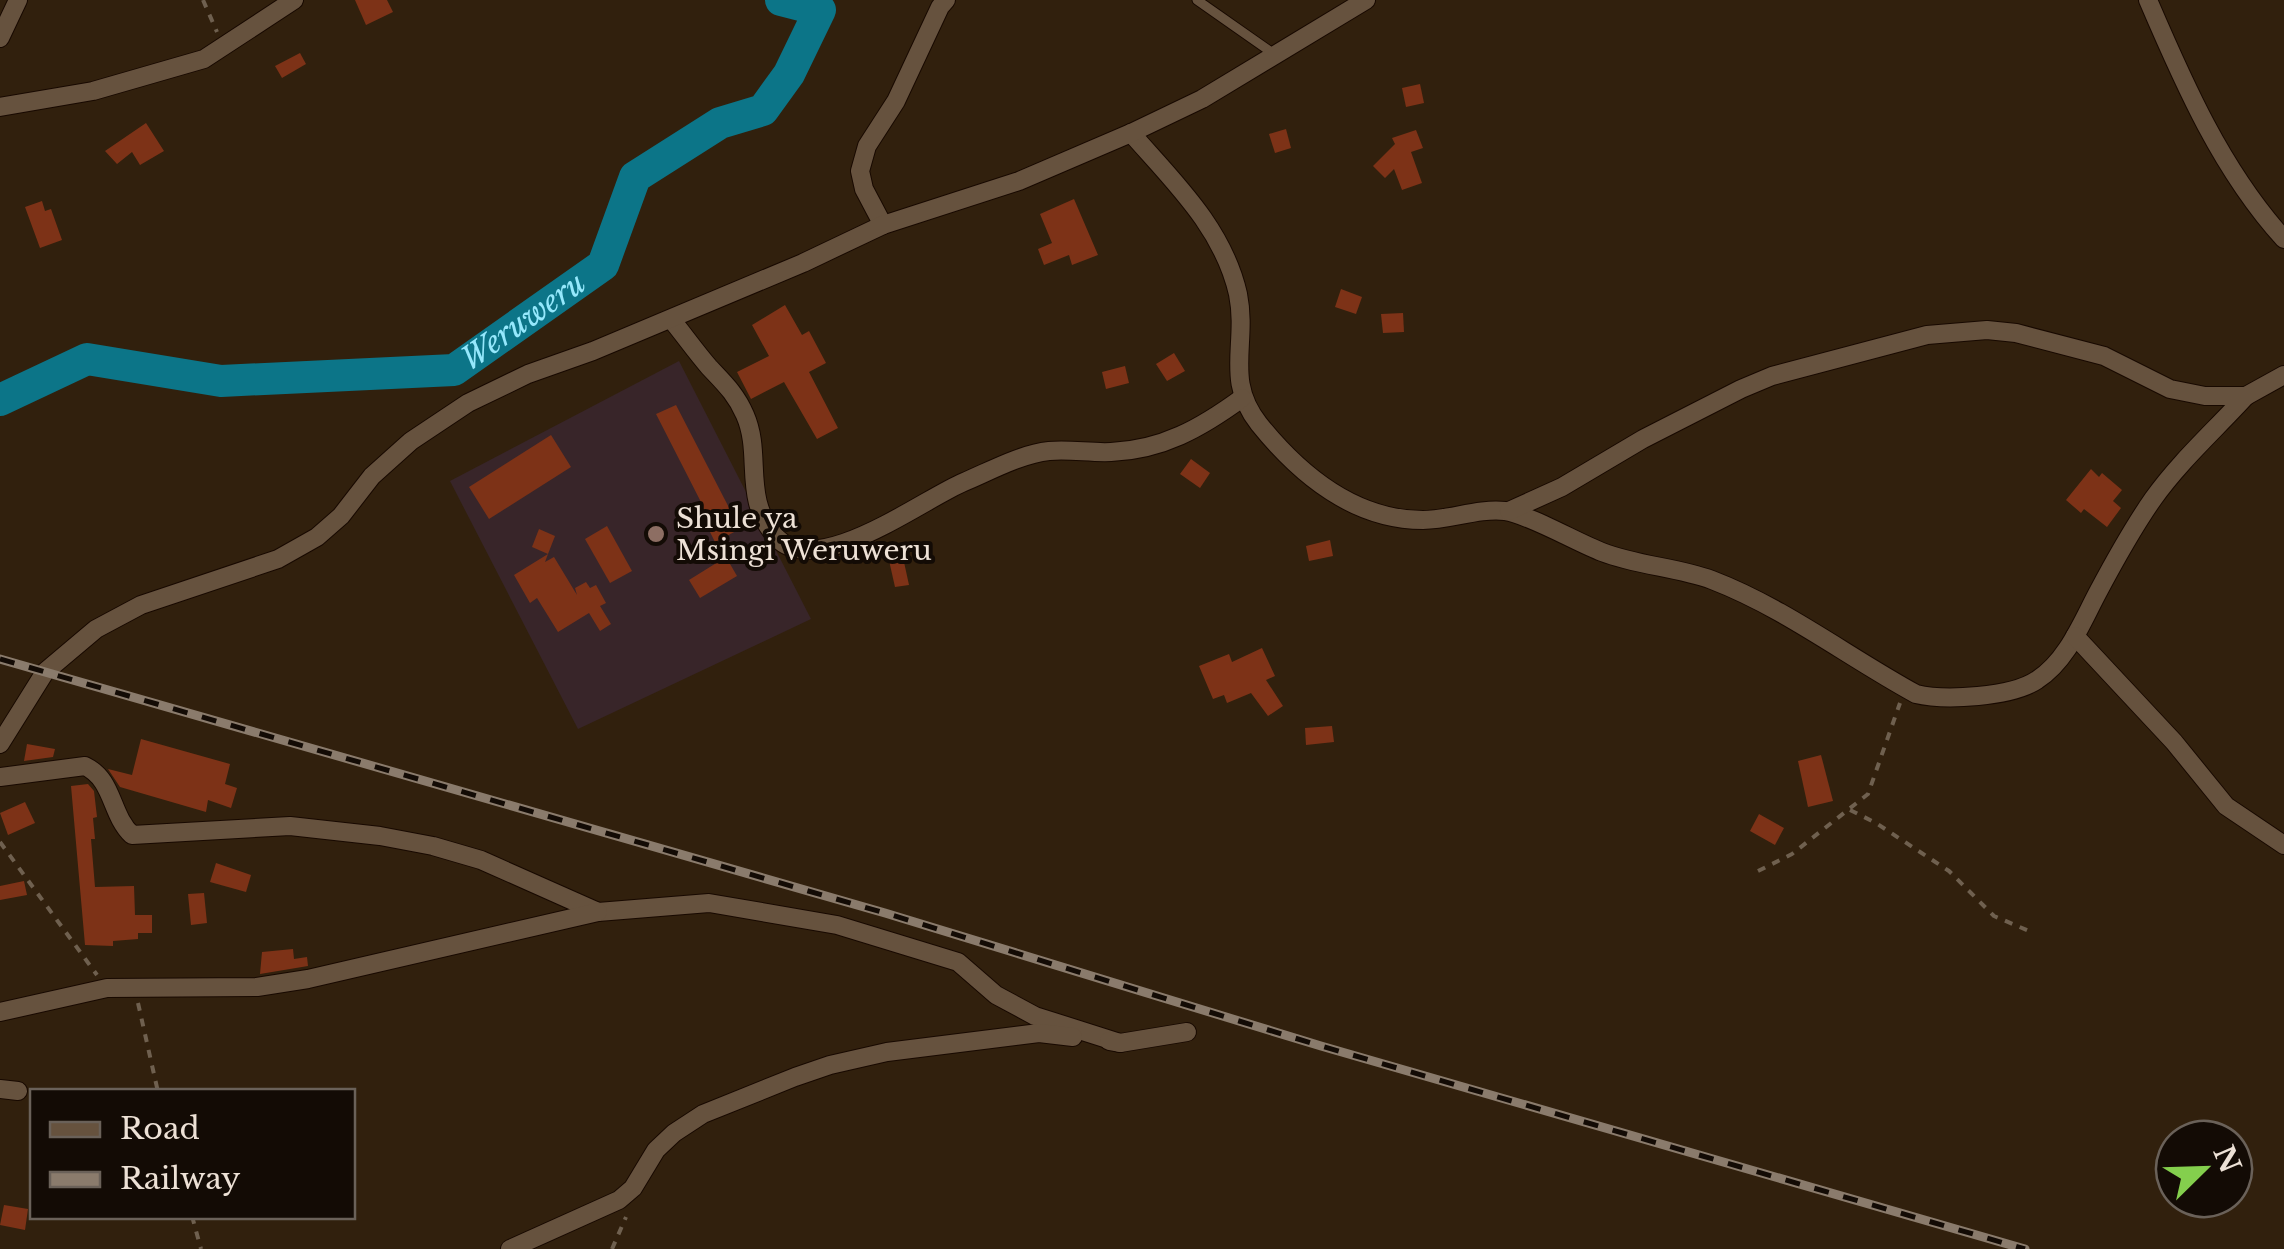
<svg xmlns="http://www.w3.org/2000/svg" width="2284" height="1249" font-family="'Libre Baskerville',serif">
	<rect width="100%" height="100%" fill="#31200d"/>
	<path fill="#382529" d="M679,361L811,619L578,729L450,481Z"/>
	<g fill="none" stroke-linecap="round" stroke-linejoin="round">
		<path stroke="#0c7588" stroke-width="32" id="s1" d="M0,400L87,359L221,381L454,370L603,265L635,177L720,123L763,110L789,74L820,10L781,0"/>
	</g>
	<g fill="#7d3217">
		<path d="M355,0H387L393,12L366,25Z"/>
		<path d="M300,53L306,64L282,78L275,66Z"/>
		<path d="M1420,84L1424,103L1406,107L1402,88Z"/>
		<path d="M146,123L164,151L140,165L132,152L117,164L105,151Z"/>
		<path d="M1286,129L1291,148L1275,153L1269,134Z"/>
		<path d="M1416,130L1423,148L1411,152L1422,183L1402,190L1394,169L1385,178L1373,166L1395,144L1392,138Z"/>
		<path d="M1074,199L1098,255L1072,265L1069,255L1044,265L1038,249L1052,243L1040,214Z"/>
		<path d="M42,201L45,211L51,209L62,240L40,248L25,207Z"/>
		<path d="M1341,289L1362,297L1356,314L1335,307Z"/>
		<path d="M785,305L802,335L809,331L826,363L809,372L838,428L817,439L784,382L751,399L737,372L769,356L752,325Z"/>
		<path d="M1403,313L1404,332L1383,333L1381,314Z"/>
		<path d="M1174,353L1185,371L1167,381L1156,364Z"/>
		<path d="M1125,366L1129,383L1106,389L1102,372Z"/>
		<path d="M676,405L740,529L715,542L698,508L703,506L656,414Z"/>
		<path d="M551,435L571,467L489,519L469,487Z"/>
		<path d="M1191,459L1210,473L1200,488L1180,474Z"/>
		<path d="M2091,469L2099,477L2102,473L2122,490L2113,501L2121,508L2107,527L2084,509L2081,513L2066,500Z"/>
		<path d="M607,526L632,571L610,583L585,539Z"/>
		<path d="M539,529L555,536L548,554L532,547Z"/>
		<path d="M1330,540L1333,556L1309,561L1306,546Z"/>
		<path d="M902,553L909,585L895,587L888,556Z"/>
		<path d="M548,554L545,562L554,557L577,595L575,588L586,582L590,588L596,585L606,603L600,606L611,624L600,631L589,613L558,632L537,598L530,603L514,575Z"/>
		<path d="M726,557L737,576L700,598L689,580Z"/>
		<path d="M1262,648L1275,676L1266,680L1283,706L1268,716L1251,693L1227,703L1224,695L1213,699L1199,666L1229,654L1232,662Z"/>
		<path d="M1332,726L1334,742L1306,745L1305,728Z"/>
		<path d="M141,739L230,764L225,784L237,788L231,808L208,800L206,812L120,787L108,769L132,775Z"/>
		<path d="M27,744L55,749L53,757L24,761Z"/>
		<path d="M1821,755L1833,801L1808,807L1798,761Z"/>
		<path d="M88,784L94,791L97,817L93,818L95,839H91L95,887L134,886L135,915H152V933H138V939L113,941V946L85,945L71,786Z"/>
		<path d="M25,802L35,823L8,835L0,813Z"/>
		<path d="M1759,814L1784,828L1775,845L1750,831Z"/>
		<path d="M216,863L251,875L246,892L210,882Z"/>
		<path d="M24,881L27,895L0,900V886Z"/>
		<path d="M204,893L207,923L191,925L188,894Z"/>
		<path d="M293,949L294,959L307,957L308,966L260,974L262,952Z"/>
		<path d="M4,1205L28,1209L25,1230L0,1225Z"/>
	</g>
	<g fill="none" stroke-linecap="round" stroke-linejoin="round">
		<defs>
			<path id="service" d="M1197,0L1274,54"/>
			<g id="minor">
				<path d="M2148,0C2184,84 2222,171 2284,239"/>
				<path d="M0,38L18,0"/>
				<path d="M0,107L93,91L204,59L294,0"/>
				<path d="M1131,133C1174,182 1223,228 1238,294C1248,344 1224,380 1259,424C1300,475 1354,520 1423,520C1450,520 1478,508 1505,511C1528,514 1578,543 1602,552C1638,566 1677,567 1712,580C1785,608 1848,657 1916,694C1945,701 2012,697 2037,680C2067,661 2082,622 2098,592C2115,560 2132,529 2153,499C2180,461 2215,430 2246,396"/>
				<path d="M883,225L864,189L860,171L867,146L896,101L940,7L946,0"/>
				<path d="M671,319C684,335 696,352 709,367C724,383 736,394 745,415C763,456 741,498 777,538C817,580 923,499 964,482C990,471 1021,454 1049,451C1070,449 1090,453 1111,452C1162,450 1201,428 1242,398"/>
				<path d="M1509,511L1562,487L1643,439L1741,389L1772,376L1927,335L1987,330L2016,333L2104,356L2170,389L2205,396H2246L2284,375"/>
				<path d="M2075,636L2174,742L2226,806L2284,845"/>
				<path d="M0,744L45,672L96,629L141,605L278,559L317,537L341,516L372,476L411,441L468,403L528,374L593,351L803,263L883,225L1019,181L1131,133L1202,99L1366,0"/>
				<path d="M0,777L85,766C114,780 110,814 132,835L290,826L380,836L433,846L481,860L598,912L709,903L837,925L958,962L996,995L1035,1016L1120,1043"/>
				<path d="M0,1012L107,988L257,987L308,979L598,912"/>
				<path d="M1109,1041L1120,1043L1187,1032"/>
				<path d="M0,1089L18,1091"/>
				<path d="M510,1249L619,1200L633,1188L656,1150L674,1133L703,1114L795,1077L830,1065L887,1052L1039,1033L1073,1037"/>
			</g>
		</defs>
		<use href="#service" stroke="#180900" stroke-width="11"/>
		<use href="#minor" stroke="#180900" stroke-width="20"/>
		<g stroke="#6f604f" stroke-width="4" stroke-dasharray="8 8" stroke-linecap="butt">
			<path d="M203,0L217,32"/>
			<path d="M1850,810L1876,823L1949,871L1994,916L2029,931"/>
			<path d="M0,842L97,975"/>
			<path d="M1758,871L1792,854L1868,794L1900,703"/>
			<path d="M138,1003L158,1092"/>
			<path d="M192,1216L201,1249"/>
			<path d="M612,1249L626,1217"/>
		</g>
		<use href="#service" stroke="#66523e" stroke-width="9"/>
		<use href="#minor" stroke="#66523e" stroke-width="18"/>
		<defs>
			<path id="rail" d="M0,659L885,913L1321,1046L2025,1249"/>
		</defs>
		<use href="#rail" stroke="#8a7b6c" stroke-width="9"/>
		<use href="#rail" stroke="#130b05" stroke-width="5" stroke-dasharray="15" stroke-linecap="butt"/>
	</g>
	<circle fill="#8d6e63" stroke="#130b05" stroke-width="4" cx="656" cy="534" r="10"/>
	<g text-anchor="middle" stroke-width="8" stroke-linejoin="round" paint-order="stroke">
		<g font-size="28" fill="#ede1d6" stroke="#130b05" text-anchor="start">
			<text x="676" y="528">Shule ya<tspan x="676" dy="32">Msingi Weruweru</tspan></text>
		</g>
		<g font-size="30" font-style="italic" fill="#95e8fc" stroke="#130b05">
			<text dy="10" stroke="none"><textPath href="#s1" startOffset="550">Weruweru</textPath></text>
		</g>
	</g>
	<rect x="30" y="1089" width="325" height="130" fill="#130b05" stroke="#6a6159" stroke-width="2.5"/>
	<rect x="50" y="1122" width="50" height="15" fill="#66523e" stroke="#6a6159" stroke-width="2.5"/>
	<text x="120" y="1139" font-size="30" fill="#ede1d6">Road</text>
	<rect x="50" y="1172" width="50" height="15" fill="#8a7b6c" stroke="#6a6159" stroke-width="2.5"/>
	<text x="120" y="1189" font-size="30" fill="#ede1d6">Railway</text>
	<g transform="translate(2204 1169) rotate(67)"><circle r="48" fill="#130b05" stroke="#6a6159" stroke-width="2.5"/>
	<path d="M0-8L18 38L0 25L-18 38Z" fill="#84cf4d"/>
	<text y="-15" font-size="28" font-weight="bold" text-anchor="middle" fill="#ede1d6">N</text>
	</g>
</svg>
